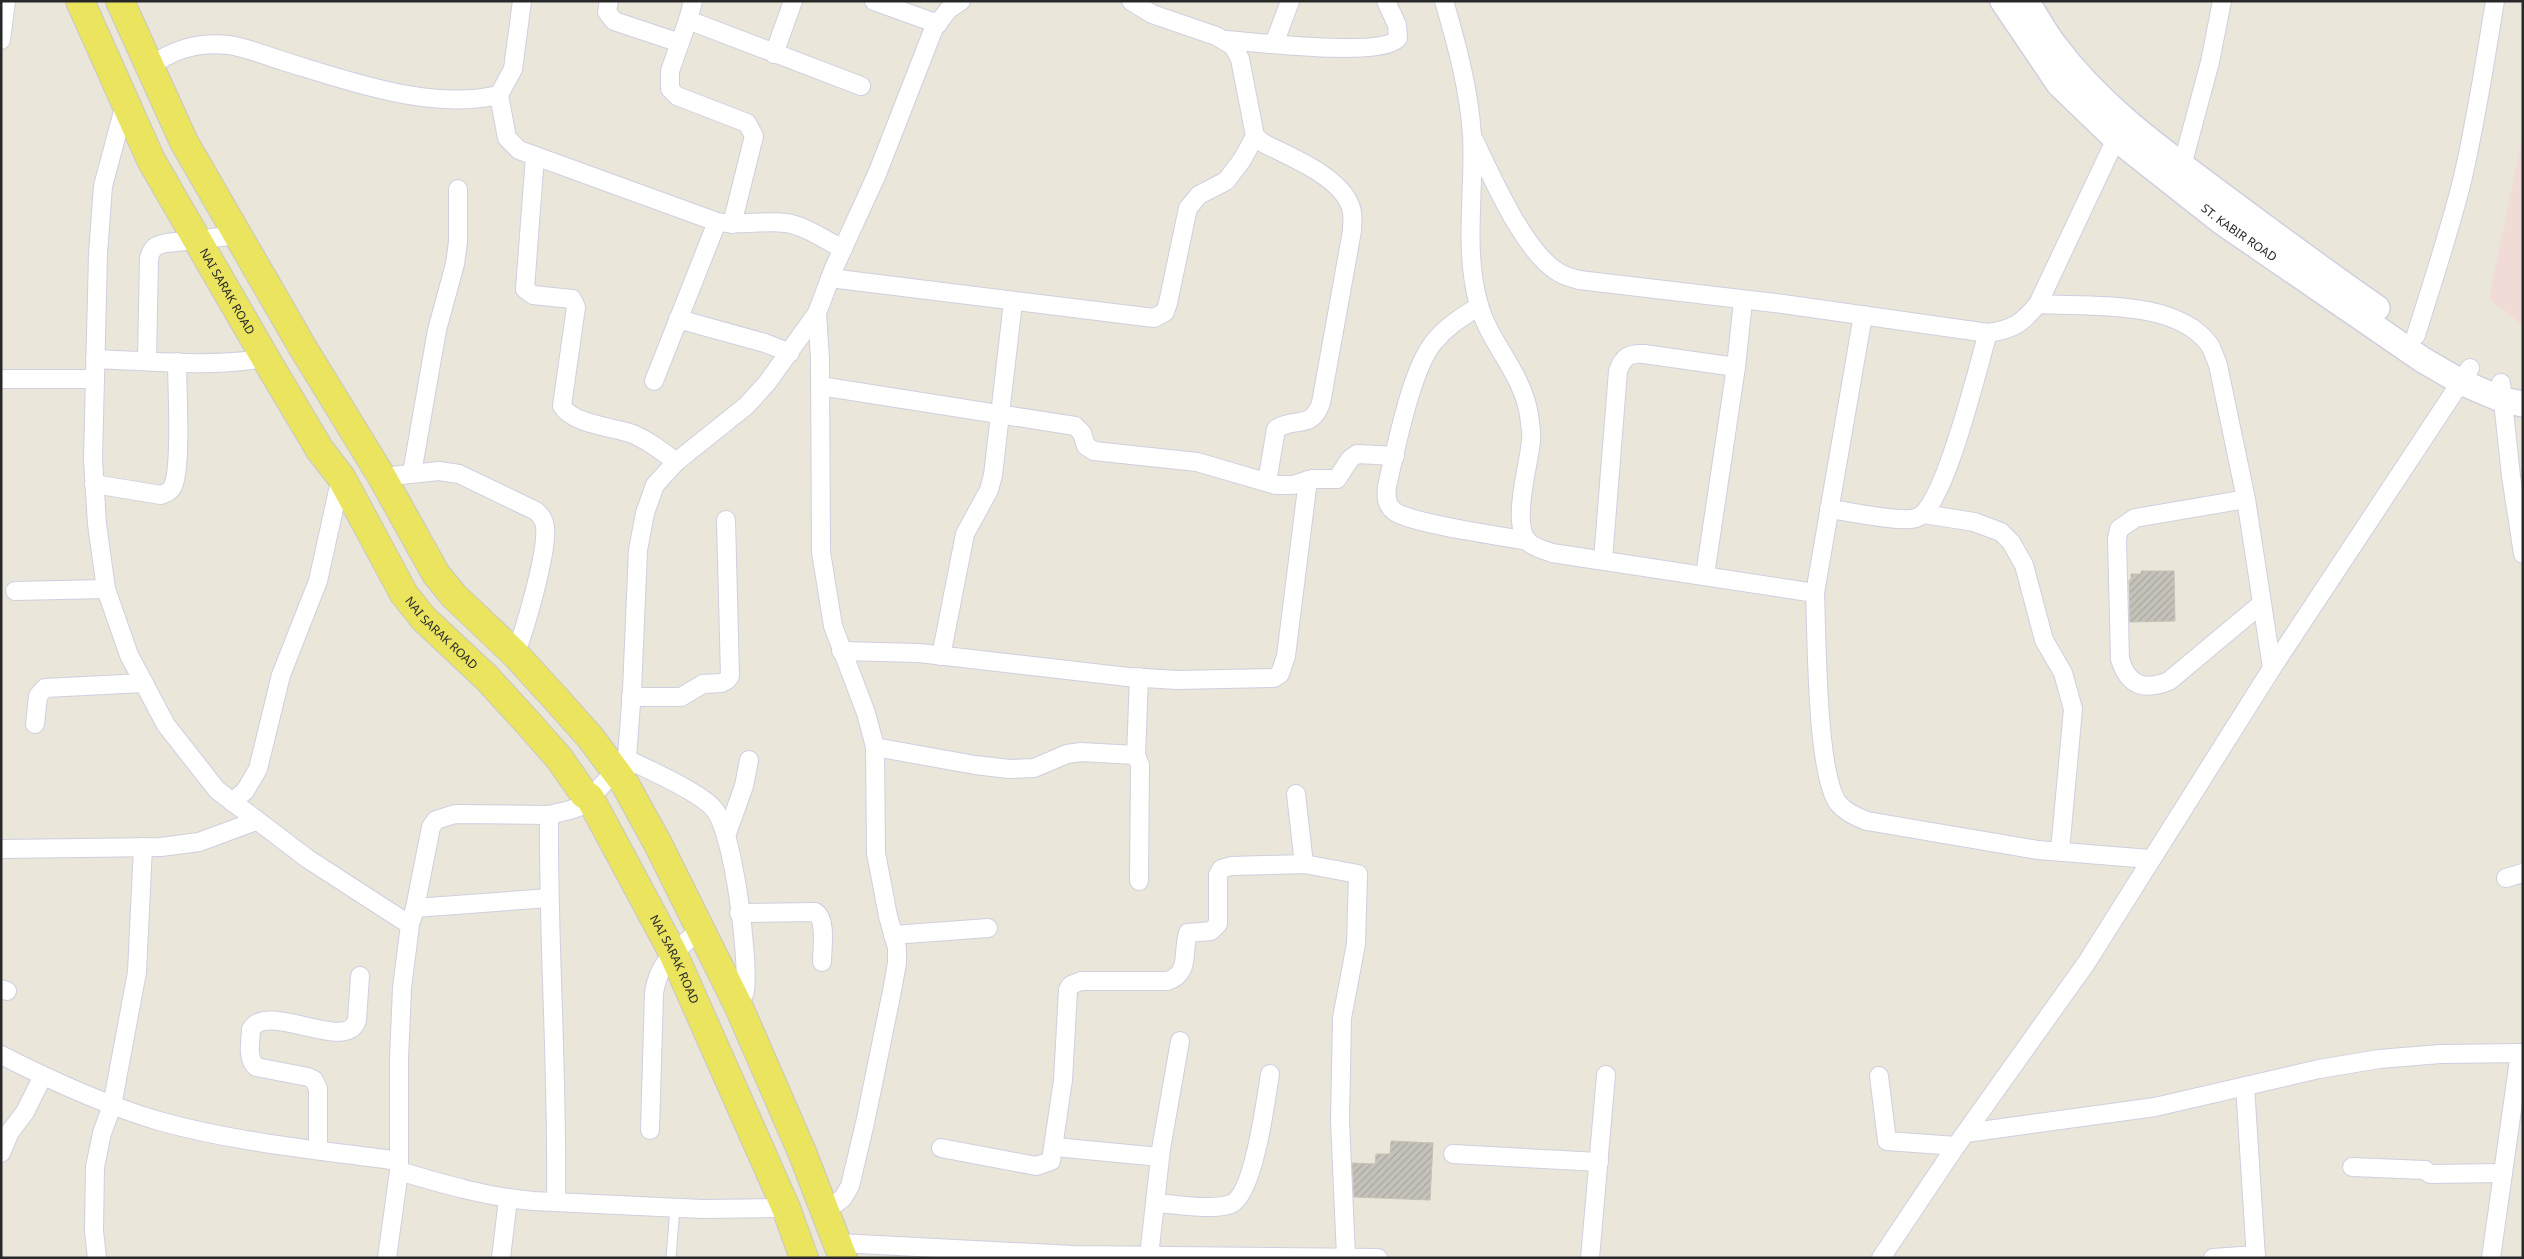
<svg xmlns="http://www.w3.org/2000/svg" width="2524" height="1259" font-family="'Noto Sans',sans-serif">
	<defs>
		<pattern id="building-hatch" width="6" height="6" patternUnits="userSpaceOnUse" patternTransform="scale(1.25)"><rect width="6" height="6" fill="#c5c2ba"/><path d="M-1 1l2-2M0 6l6-6M5 7l2-2" fill="none" stroke="#a9a7a0"/></pattern>
	</defs>
	<rect width="100%" height="100%" fill="#eae6da"/>
	<path fill="#f1dbd7" d="M2523,134V325L2489,299Z"/>
	<g fill="url(#building-hatch)" stroke="#c5c2b4">
		<path d="M2141,571H2174L2175,621L2130,622L2129,580H2131V574H2141Z"/>
		<path d="M1391,1141L1433,1143L1430,1200L1354,1197L1352,1163L1375,1164L1376,1154H1390Z"/>
	</g>
	<g fill="none" stroke-linecap="round" stroke-linejoin="round">
		<defs>
			<path id="lane" d="M671,1258L675,1207"/>
			<g id="street">
				<path d="M609,1L607,12L614,21L680,43"/>
				<path d="M693,1L688,20L861,86"/>
				<path d="M874,1L938,24"/>
				<path d="M1131,1L1152,14L1216,36L1233,46L1240,59L1255,136L1263,143C1290,157 1346,178 1352,212C1353,218 1352,225 1352,231L1321,403C1311,431 1295,416 1276,429L1267,482"/>
				<path d="M1444,1C1457,45 1469,90 1472,135C1475,191 1463,250 1479,305C1490,344 1523,374 1529,415C1530,423 1532,433 1531,441C1529,465 1511,523 1528,542C1535,548 1544,550 1552,553L1815,593C1817,636 1816,772 1838,803C1845,812 1856,817 1867,821L2038,850L2150,859"/>
				<path d="M688,20L670,71V89L677,96L747,123L754,136L732,224"/>
				<path d="M1,40L6,1"/>
				<path d="M1225,40C1254,42 1382,58 1398,38L1397,25L1386,1"/>
				<path d="M1274,44L1290,1"/>
				<path d="M774,54L793,1"/>
				<path d="M150,67C172,49 200,42 228,45C246,47 266,56 283,61C349,81 430,111 499,95L513,69L522,1"/>
				<path d="M499,95L507,138L519,150L717,222C740,226 763,220 786,223C806,226 825,240 843,249"/>
				<path d="M125,104L103,186L98,254L93,459L97,524L106,589L129,655L166,725L217,790L308,859L410,925L402,988L399,1059V1171L387,1258"/>
				<path d="M1474,140C1491,175 1524,252 1558,272C1564,276 1572,278 1579,280L1783,304L1988,333C2014,329 2021,324 2038,304L2120,130"/>
				<path d="M535,156L525,289L533,295L572,299L576,307L562,406C572,424 614,427 633,434C649,441 662,451 676,462"/>
				<path d="M2182,166L2210,62L2222,1"/>
				<path d="M830,278L1154,318L1165,312L1168,303L1188,208L1199,195L1226,181L1242,160L1255,136"/>
				<path d="M2038,304C2089,307 2175,299 2209,344C2213,350 2215,358 2218,365L2246,499L2272,668"/>
				<path d="M1479,306C1462,317 1447,326 1434,342C1411,369 1396,449 1387,486C1386,496 1386,505 1394,511C1411,524 1502,536 1528,541"/>
				<path d="M817,313L820,359L821,552L833,626L866,713L875,747L876,853L888,916L897,948V963L892,991L865,1123L850,1186L843,1198L835,1204L824,1207"/>
				<path d="M678,319L765,343L790,353"/>
				<path d="M2416,335C2432,284 2449,233 2462,181C2476,122 2485,61 2495,1"/>
				<path d="M95,359C151,361 210,368 265,358"/>
				<path d="M147,361L149,258C152,247 156,245 167,243L239,235"/>
				<path d="M1,379H95"/>
				<path d="M654,381L717,222"/>
				<path d="M2501,383L2511,476L2523,554"/>
				<path d="M820,386L1075,426L1082,433L1086,446L1094,451L1197,462L1276,485H1293L1312,479H1337L1350,459L1357,454L1395,456"/>
				<path d="M412,473L437,330L455,264L458,242V189"/>
				<path d="M382,477L439,471L459,474L536,511C541,516 544,519 545,527C548,551 525,630 515,654"/>
				<path d="M94,484L161,495C166,493 171,491 173,486C182,466 177,388 177,362"/>
				<path d="M2246,499L2135,518L2119,529L2117,539L2120,659C2128,686 2144,691 2169,681L2260,605"/>
				<path d="M1829,509C1847,511 1901,523 1916,518C1945,509 1978,365 1988,333"/>
				<path d="M1924,514L1974,522L2001,532L2011,542L2024,565L2044,640L2063,673L2073,709L2060,851"/>
				<path d="M1603,560L1618,371C1623,357 1629,353 1644,354L1736,367"/>
				<path d="M1705,575L1736,367L1743,301"/>
				<path d="M15,591L106,589"/>
				<path d="M1815,593L1863,315"/>
				<path d="M841,651L919,653L1128,677L1177,680L1274,678L1280,674L1286,656L1308,480"/>
				<path d="M941,656L965,534L989,490L993,475L1013,302"/>
				<path d="M631,697H681L703,684L721,683L727,680L730,676L726,520"/>
				<path d="M35,724L38,696L45,688L144,683"/>
				<path d="M875,747L975,765L1009,769L1034,768L1067,754L1081,752L1136,755L1140,765L1139,881"/>
				<path d="M1136,755L1139,677"/>
				<path d="M625,758C647,769 700,792 714,809C734,833 749,959 745,991C744,996 740,1001 738,1005"/>
				<path d="M625,784L632,690L638,550L645,513L655,485L676,462L746,406L767,383L817,313L834,268L877,174L934,28L949,9L961,1"/>
				<path d="M1296,794L1304,864"/>
				<path d="M232,802L245,791L258,769L281,675L318,581L341,477"/>
				<path d="M549,815C548,944 558,1073 556,1202"/>
				<path d="M726,836L744,786L749,760"/>
				<path d="M1,849L161,847L199,842L256,821"/>
				<path d="M2506,878L2523,873"/>
				<path d="M415,908L431,827L436,820L455,814L549,815L570,810L584,805L614,772"/>
				<path d="M739,913L815,912C827,919 822,948 822,962"/>
				<path d="M412,919L415,908L549,898"/>
				<path d="M893,935L988,928"/>
				<path d="M1,989L7,991"/>
				<path d="M1,1055C52,1081 104,1105 159,1121C237,1143 320,1150 399,1161"/>
				<path d="M1879,1076L1887,1141L1956,1146"/>
				<path d="M2245,1086L2256,1258"/>
				<path d="M650,1130L654,993C659,960 677,950 701,929"/>
				<path d="M1966,1133L2155,1107L2319,1069L2379,1059L2440,1054L2523,1053"/>
				<path d="M1055,1147L1160,1157"/>
				<path d="M941,1148L1036,1166L1051,1161L1063,1080L1068,990L1071,985L1081,981H1167C1191,974 1182,951 1188,933L1211,931L1218,924V875L1221,869L1231,866L1304,864L1358,874L1356,944L1342,1018L1340,1121L1346,1257"/>
				<path d="M318,1150V1089L314,1080L308,1077L256,1067C246,1057 251,1041 251,1029C269,1001 347,1054 357,1020L360,976"/>
				<path d="M1,1153L10,1132L25,1112L43,1076"/>
				<path d="M1453,1154L1599,1162"/>
				<path d="M2352,1167L2425,1170L2430,1174L2503,1173"/>
				<path d="M399,1171C443,1184 487,1197 533,1201L702,1209L786,1208"/>
				<path d="M1155,1203C1175,1204 1213,1211 1231,1204C1254,1194 1266,1099 1270,1074"/>
				<path d="M839,1243L1073,1255L1378,1258"/>
				<path d="M1149,1256L1161,1149L1180,1041"/>
				<path d="M97,1258L94,1231L95,1167L102,1133L112,1106L137,972L143,847"/>
				<path d="M501,1258L508,1199"/>
				<path d="M1590,1258L1606,1075"/>
				<path d="M1881,1258L1956,1146L2087,962L2272,668L2470,368"/>
				<path d="M2213,1258L2256,1255"/>
				<path d="M2491,1258L2520,1053"/>
			</g>
			<g id="secondary">
				<path id="s1" d="M2003,1L2059,84L2113,136L2222,222L2423,360L2461,382L2503,400L2523,404"/>
				<path d="M2026,1C2036,16 2044,32 2055,46C2101,108 2163,151 2224,197C2275,235 2325,272 2377,308"/>
			</g>
			<g id="primary">
				<path id="s2" d="M80,1L151,160L270,366L320,450L341,477L404,594L424,619L487,678L529,724L559,758L584,794L590,798L673,953L786,1208L804,1258"/>
				<path d="M120,1L184,142L303,348L382,477L436,574L454,596L515,654L557,700L590,737L625,784L658,844L738,1005L802,1152L843,1258"/>
			</g>
		</defs>
		<use href="#lane" stroke="#cfcfe0" stroke-width="11"/>
		<use href="#street" stroke="#cfcfe0" stroke-width="20"/>
		<use href="#secondary" stroke="#cfcfe0" stroke-width="28"/>
		<use href="#primary" stroke="#c7c7c7" stroke-width="30"/>
		<use href="#lane" stroke="#fff" stroke-width="9"/>
		<use href="#street" stroke="#fff" stroke-width="18"/>
		<use href="#secondary" stroke="#fff" stroke-width="25"/>
		<use href="#primary" stroke="#eae45f" stroke-width="28"/>
	</g>
	<g text-anchor="middle" stroke-width="5" stroke-linejoin="round" paint-order="stroke">
		<g font-size="12" fill="#282828" stroke="#fff">
			<text dy="4" stroke="none"><textPath href="#s1" startOffset="334">ST. KABIR ROAD</textPath></text>
			<text dy="4" stroke="none"><textPath href="#s2" startOffset="326">NAI SARAK ROAD</textPath></text>
			<text dy="4" stroke="none"><textPath href="#s2" startOffset="731">NAI SARAK ROAD</textPath></text>
			<text dy="4" stroke="none"><textPath href="#s2" startOffset="1136">NAI SARAK ROAD</textPath></text>
		</g>
	</g>
	<rect width="2524" height="1259" fill="none" stroke="#282828" stroke-width="5"/>
</svg>
